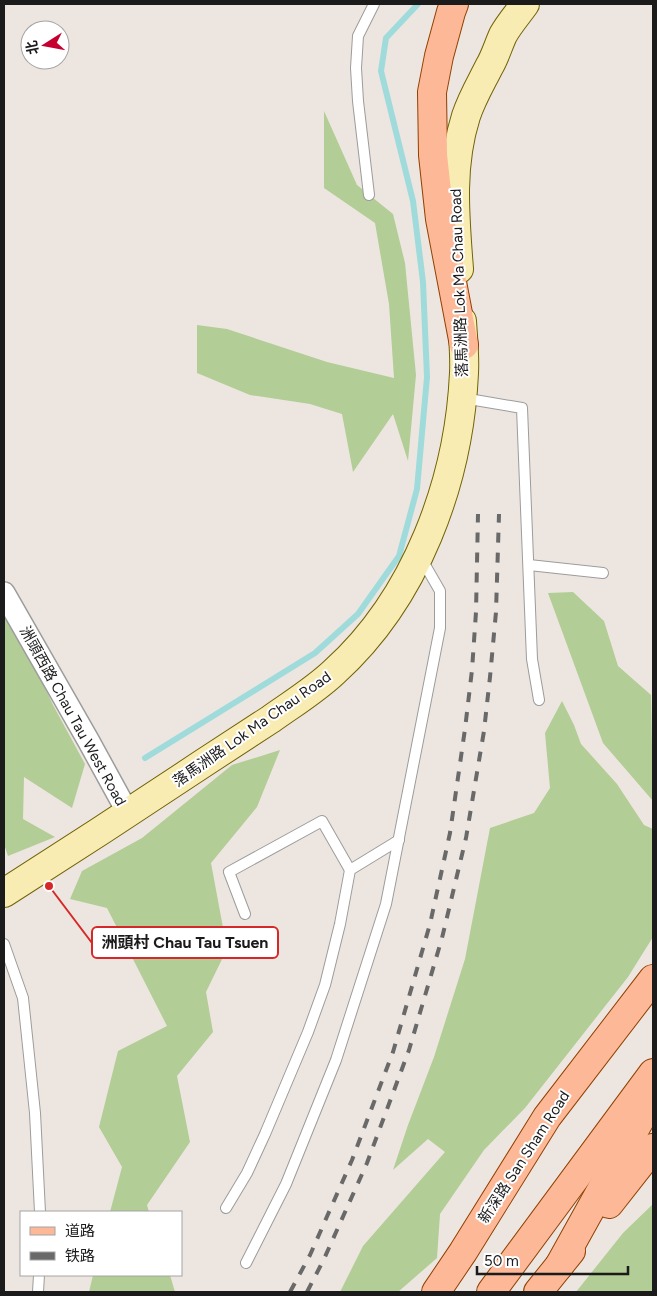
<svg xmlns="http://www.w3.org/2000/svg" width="657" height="1296" font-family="Figtree,'Noto Sans SC',sans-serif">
	<rect width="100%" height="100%" fill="#ede6e0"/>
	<g fill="#b2cd95">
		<path d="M324,111L357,185L393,214L405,263L416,375L408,461L393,414L353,472L342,414L310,404L250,395L197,373V325L227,329L327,362L394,378L389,304L375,223L324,188Z"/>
		<path d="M573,592L604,621L618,666L651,695L653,801L603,743L548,593Z"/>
		<path d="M4,600L53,705L85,764L72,808L24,777L23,819L55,837L8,856L4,844Z"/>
		<path d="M562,701L574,725L581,744L617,784L644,825L653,829V937L628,977L525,1108L484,1150L440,1214L437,1258L398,1292H340L363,1246L445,1152L428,1139L393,1170L408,1125L434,1057L465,959L490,828L534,813L550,788L545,733Z"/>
		<path d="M280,750L257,807L211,863L227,949L206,992L213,1032L177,1076L190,1142L147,1205L149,1212H110L122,1167L99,1127L118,1051L167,1026L107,908L70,899L82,871L142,838L232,765Z"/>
		<path d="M653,1204V1292H576L623,1233Z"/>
		<path d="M93,1275H170L175,1292H89Z"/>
	</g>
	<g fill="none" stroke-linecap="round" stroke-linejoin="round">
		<path stroke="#a0dbdb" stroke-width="6" d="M145,758L315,653L358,614L399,556L417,489L427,377L423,282L413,201L381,71L386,38L418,4"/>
		<defs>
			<g id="lane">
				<path d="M369,195L358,101L356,68L358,36L374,4"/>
				<path d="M463,398L522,408L532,659L539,700"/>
				<path d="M529,565L603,573"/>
				<path d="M245,914L229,872L322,821L350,870"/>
				<path d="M4,944L23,998L35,1113L40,1212"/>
				<path d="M226,1208L247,1173L265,1134L308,1032L325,985L340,924L350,870L399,840"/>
				<path d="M246,1263L286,1184L336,1060L386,904L440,628V591L421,558"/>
				<path d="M38,1292L39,1275"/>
			</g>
			<path id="street" d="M4,593L88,740L128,813"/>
			<g id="secondary">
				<path d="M459,269C455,217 450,166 466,116C472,98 481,83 489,67C495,57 498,46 503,35C509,24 518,14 525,4"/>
				<path d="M4,893C70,851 136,808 202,764C225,749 248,734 271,719C292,704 315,690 334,672C416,598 459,482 464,373C465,356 463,338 462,321"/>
			</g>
			<g id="primary">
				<path d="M454,4L451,12L439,56L432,92L433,155L440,219L464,345"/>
				<path d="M609,1204L653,1148"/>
				<path d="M559,1266L640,1120L653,1102"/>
				<path d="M436,1292L463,1252L547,1117L653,979"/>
				<path d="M491,1292L653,1073"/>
				<path d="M538,1292L571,1251"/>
			</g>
		</defs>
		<use href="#lane" stroke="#9c9c9c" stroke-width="12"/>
		<use href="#street" stroke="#9c9c9c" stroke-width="24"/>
		<use href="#secondary" stroke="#706304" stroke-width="30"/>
		<use href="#primary" stroke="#924000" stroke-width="30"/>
		<use href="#lane" stroke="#fff" stroke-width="10"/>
		<use href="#street" stroke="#fff" stroke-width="21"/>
		<use href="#secondary" stroke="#f9ecb2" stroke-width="28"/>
		<use href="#primary" stroke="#fcb897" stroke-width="28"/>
		<g stroke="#696969" stroke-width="4" stroke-dasharray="10 10" stroke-linecap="butt">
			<path d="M290,1292L310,1255L352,1160L393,1052L430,924L450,833L465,729L472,670L476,612L478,514"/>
			<path d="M307,1292L324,1259L367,1163L409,1050L442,938L466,838L484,731L490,677L496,612L499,514"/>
		</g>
	</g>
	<g text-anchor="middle" stroke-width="4" stroke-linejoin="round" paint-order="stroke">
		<g font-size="15" fill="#1b1b1b" stroke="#fff">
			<text transform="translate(459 283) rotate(-92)" y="5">落馬洲路 Lok Ma Chau Road</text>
			<text transform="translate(73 716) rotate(61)" y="5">洲頭西路 Chau Tau West Road</text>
			<text transform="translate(252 729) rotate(-35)" y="5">落馬洲路 Lok Ma Chau Road</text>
			<text transform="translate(524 1157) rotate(-57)" y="5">新深路 San Sham Road</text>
		</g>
	</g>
	<path fill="none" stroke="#d62828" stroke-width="2" d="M49 886L92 943"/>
	<circle fill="#d62828" stroke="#fff" stroke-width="2" cx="49" cy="886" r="5"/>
	<rect fill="#fff" stroke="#d62828" stroke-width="2" x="92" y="927" width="186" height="31" rx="5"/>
	<g font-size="16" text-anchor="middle" font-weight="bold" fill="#1b1b1b">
		<text x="185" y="948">洲頭村 Chau Tau Tsuen</text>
	</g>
	<rect width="657" height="1296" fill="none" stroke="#1b1b1b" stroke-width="10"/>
	<rect x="20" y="1211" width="162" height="65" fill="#ffffff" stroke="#a4a4a4"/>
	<rect x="30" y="1227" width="25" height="8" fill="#fcb897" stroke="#a4a4a4"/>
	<text x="65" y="1236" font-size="15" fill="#1b1b1b">道路</text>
	<rect x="30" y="1252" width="25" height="8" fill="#696969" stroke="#a4a4a4"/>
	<text x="65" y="1261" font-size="15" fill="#1b1b1b">铁路</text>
	<g transform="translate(45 45) rotate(259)"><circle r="24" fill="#ffffff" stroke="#a4a4a4"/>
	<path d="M0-4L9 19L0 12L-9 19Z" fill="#c6002e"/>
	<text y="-8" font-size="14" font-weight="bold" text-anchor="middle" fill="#1b1b1b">北</text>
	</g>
	<path d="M477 1266v8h151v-8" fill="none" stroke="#1b1b1b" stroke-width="2.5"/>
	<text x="484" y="1266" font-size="15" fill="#1b1b1b" stroke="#ffffff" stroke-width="4" paint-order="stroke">50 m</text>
</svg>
